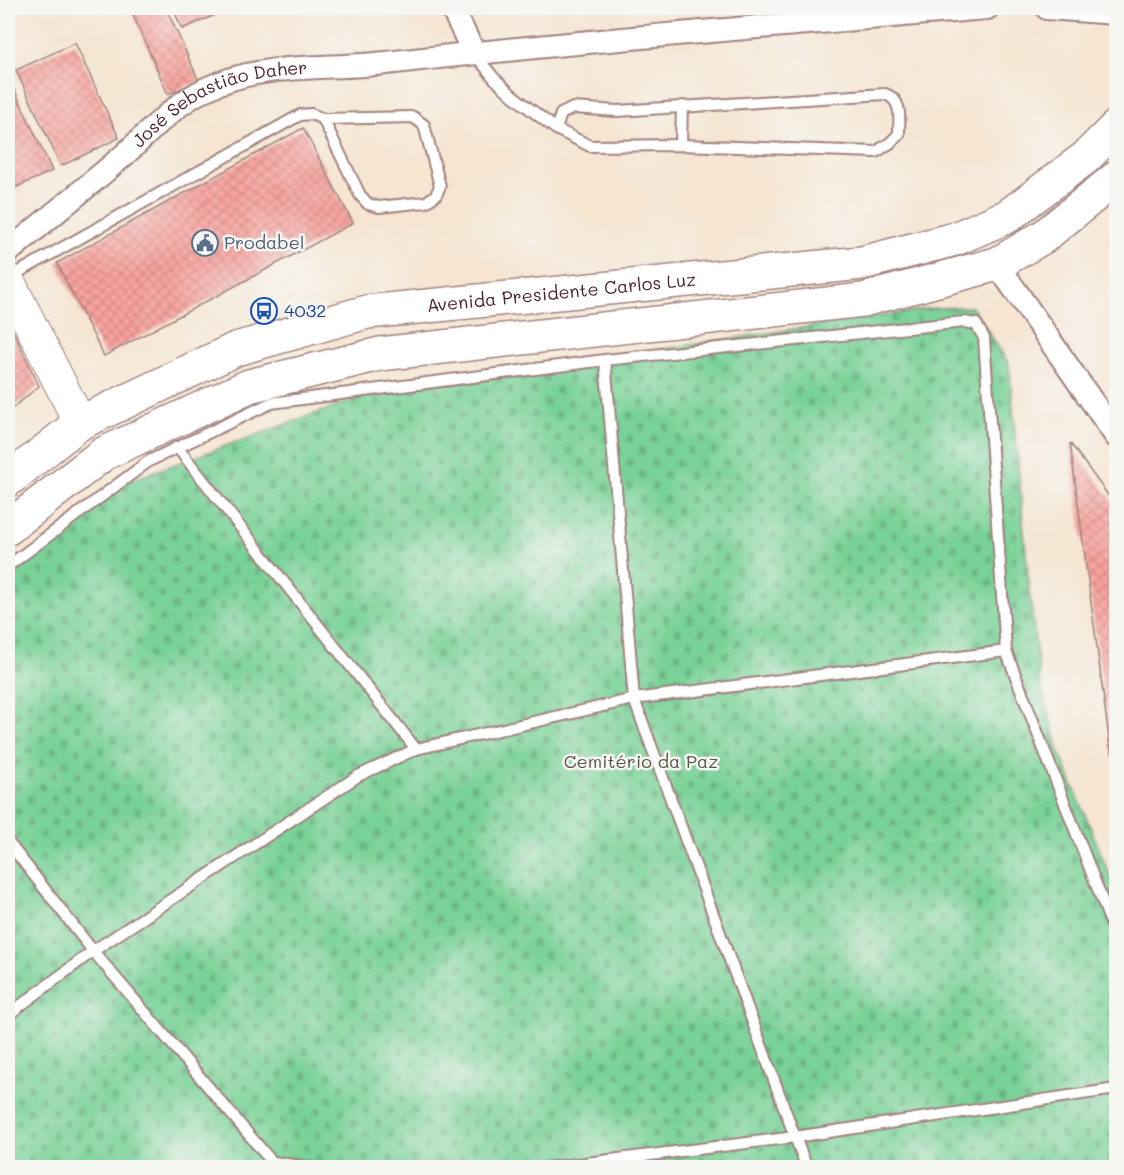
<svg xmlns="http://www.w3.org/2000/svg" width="1124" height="1175" font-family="Mali,sans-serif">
	<defs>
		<pattern id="cemetery-stones" width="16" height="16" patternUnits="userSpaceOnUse" patternTransform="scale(1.5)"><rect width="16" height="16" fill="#79d297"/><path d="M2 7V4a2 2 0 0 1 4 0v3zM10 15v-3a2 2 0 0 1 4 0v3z" fill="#6ab482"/></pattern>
		<pattern id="building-cross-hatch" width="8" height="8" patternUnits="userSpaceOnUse" patternTransform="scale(1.5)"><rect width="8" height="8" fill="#f9a49f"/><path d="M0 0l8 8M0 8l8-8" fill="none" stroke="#cc8582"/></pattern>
	</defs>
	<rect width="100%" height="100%" fill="#f6f6f2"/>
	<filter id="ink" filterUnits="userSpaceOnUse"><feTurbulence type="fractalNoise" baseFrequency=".0167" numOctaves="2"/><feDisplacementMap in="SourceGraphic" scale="12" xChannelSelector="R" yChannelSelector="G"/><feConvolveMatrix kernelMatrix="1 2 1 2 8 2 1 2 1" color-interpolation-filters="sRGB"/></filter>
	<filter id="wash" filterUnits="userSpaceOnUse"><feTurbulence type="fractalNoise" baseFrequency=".008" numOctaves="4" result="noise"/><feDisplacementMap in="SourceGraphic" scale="24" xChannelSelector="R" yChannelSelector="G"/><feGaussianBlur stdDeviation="1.35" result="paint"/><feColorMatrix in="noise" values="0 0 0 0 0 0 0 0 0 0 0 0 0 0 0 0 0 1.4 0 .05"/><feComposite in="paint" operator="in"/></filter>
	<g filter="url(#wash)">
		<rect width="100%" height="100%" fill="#f5e5d1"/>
		<path fill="url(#cemetery-stones)" stroke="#627861" stroke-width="1.5" d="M972,307L1009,364L1029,589L1040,682L1059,751L1116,891V1167L8,1168V570L120,484L376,392L935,308Z"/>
		<g id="blocks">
			<g fill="url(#building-cross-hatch)">
				<path d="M130,8H166L199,81L168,94Z"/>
				<path d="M173,8H212L215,15L182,29Z"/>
				<path d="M75,43L119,138L61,166L16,70Z"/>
				<path d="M8,76L52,171L8,191Z"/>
				<path d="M303,128L353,223L104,356L57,263Z"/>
				<path d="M8,320L39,386L8,412Z"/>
				<path d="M1070,443L1116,506V763L1110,746Z"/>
			</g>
		</g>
	</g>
	<g filter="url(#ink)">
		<use href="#blocks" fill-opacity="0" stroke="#a0827e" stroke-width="1.5"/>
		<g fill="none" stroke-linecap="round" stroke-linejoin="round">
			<defs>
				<g id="lane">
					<path d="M474,53L494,78L512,95L556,129L590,146L681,145L876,152L890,143L899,134C899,118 903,100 885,94L617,111L573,108L561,114L556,129"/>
					<path d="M681,145L682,106"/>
					<path d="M10,277L300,115L311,114L323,119L413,117L424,125L440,186L436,195L426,202L379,207L368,204L360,195L323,119"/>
					<path d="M605,360L634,699L795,1137L1116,1089"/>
					<path d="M177,447L416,749"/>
					<path d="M8,566L149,461L271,403L605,360L964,322L976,324L984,338L1006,651"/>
					<path d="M8,842L93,951L272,1162"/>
					<path d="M8,1015L93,951L358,776L416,749L634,699L1006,651L1116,936"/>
					<path d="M275,1166L272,1162L315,1168"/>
					<path d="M546,1168L795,1137L807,1168"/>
				</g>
				<g id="street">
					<path d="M452,8L474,53"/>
					<path d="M1047,8L1116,13"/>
					<path id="s1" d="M8,252C46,220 86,188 124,155C150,132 174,104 206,89C261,62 326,70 386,63C586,40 786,25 987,8"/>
					<path d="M997,264L1116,436"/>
				</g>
				<path id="secondary" d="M8,280L80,423"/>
				<g id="primary">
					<path id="s2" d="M8,480L80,423L236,349L367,312L862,263L955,239L1008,216L1085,158L1116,127"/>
					<path d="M8,528L103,454L249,386L380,354L863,300L997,264L1043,237L1116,178"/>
				</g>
			</defs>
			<use href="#lane" stroke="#a0827e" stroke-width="14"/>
			<use href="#street" stroke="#a0827e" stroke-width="26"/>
			<use href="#secondary" stroke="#a0827e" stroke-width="34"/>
			<use href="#primary" stroke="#a0827e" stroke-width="36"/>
			<use href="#lane" stroke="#fff" stroke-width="10"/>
			<use href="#street" stroke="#fff" stroke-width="22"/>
			<use href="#secondary" stroke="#fff" stroke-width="32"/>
			<use href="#primary" stroke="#fff" stroke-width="33"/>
		</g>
	</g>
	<defs>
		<symbol id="civic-ring" viewBox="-11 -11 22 22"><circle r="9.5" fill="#f6f6f2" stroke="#5c6f8a" stroke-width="1.5"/><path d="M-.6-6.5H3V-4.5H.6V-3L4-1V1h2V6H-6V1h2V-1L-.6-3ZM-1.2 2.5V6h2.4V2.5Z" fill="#5c6f8a"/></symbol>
		<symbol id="bus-ring" viewBox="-11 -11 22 22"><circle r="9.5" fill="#f6f6f2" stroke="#1a4fb4" stroke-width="1.5"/><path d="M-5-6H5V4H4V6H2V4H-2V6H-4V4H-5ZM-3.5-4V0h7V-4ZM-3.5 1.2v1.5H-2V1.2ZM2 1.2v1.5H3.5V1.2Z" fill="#1a4fb4"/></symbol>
	</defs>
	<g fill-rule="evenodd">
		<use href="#civic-ring" x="190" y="228" width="30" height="30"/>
		<use href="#bus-ring" x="249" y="296" width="30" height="30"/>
	</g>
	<g text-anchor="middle" stroke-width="5" stroke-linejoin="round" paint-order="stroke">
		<g font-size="18" fill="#4a1f2b" stroke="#f6f6f2">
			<text dy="6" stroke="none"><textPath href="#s1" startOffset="264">José Sebastião Daher</textPath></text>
			<text dy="6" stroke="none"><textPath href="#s2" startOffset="596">Avenida Presidente Carlos Luz</textPath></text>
		</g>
		<g font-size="18" fill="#4e5e75" stroke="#f6f6f2" text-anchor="start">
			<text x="224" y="249">Prodabel</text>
		</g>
		<g font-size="18" fill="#164399" stroke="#f6f6f2" text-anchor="start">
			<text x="284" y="317">4032</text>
		</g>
		<g font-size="18" fill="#58554b" stroke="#f6f6f2">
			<text x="641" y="768">Cemitério da Paz</text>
		</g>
	</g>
	<rect width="1124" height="1175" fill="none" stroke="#f6f6f2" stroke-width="30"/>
</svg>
